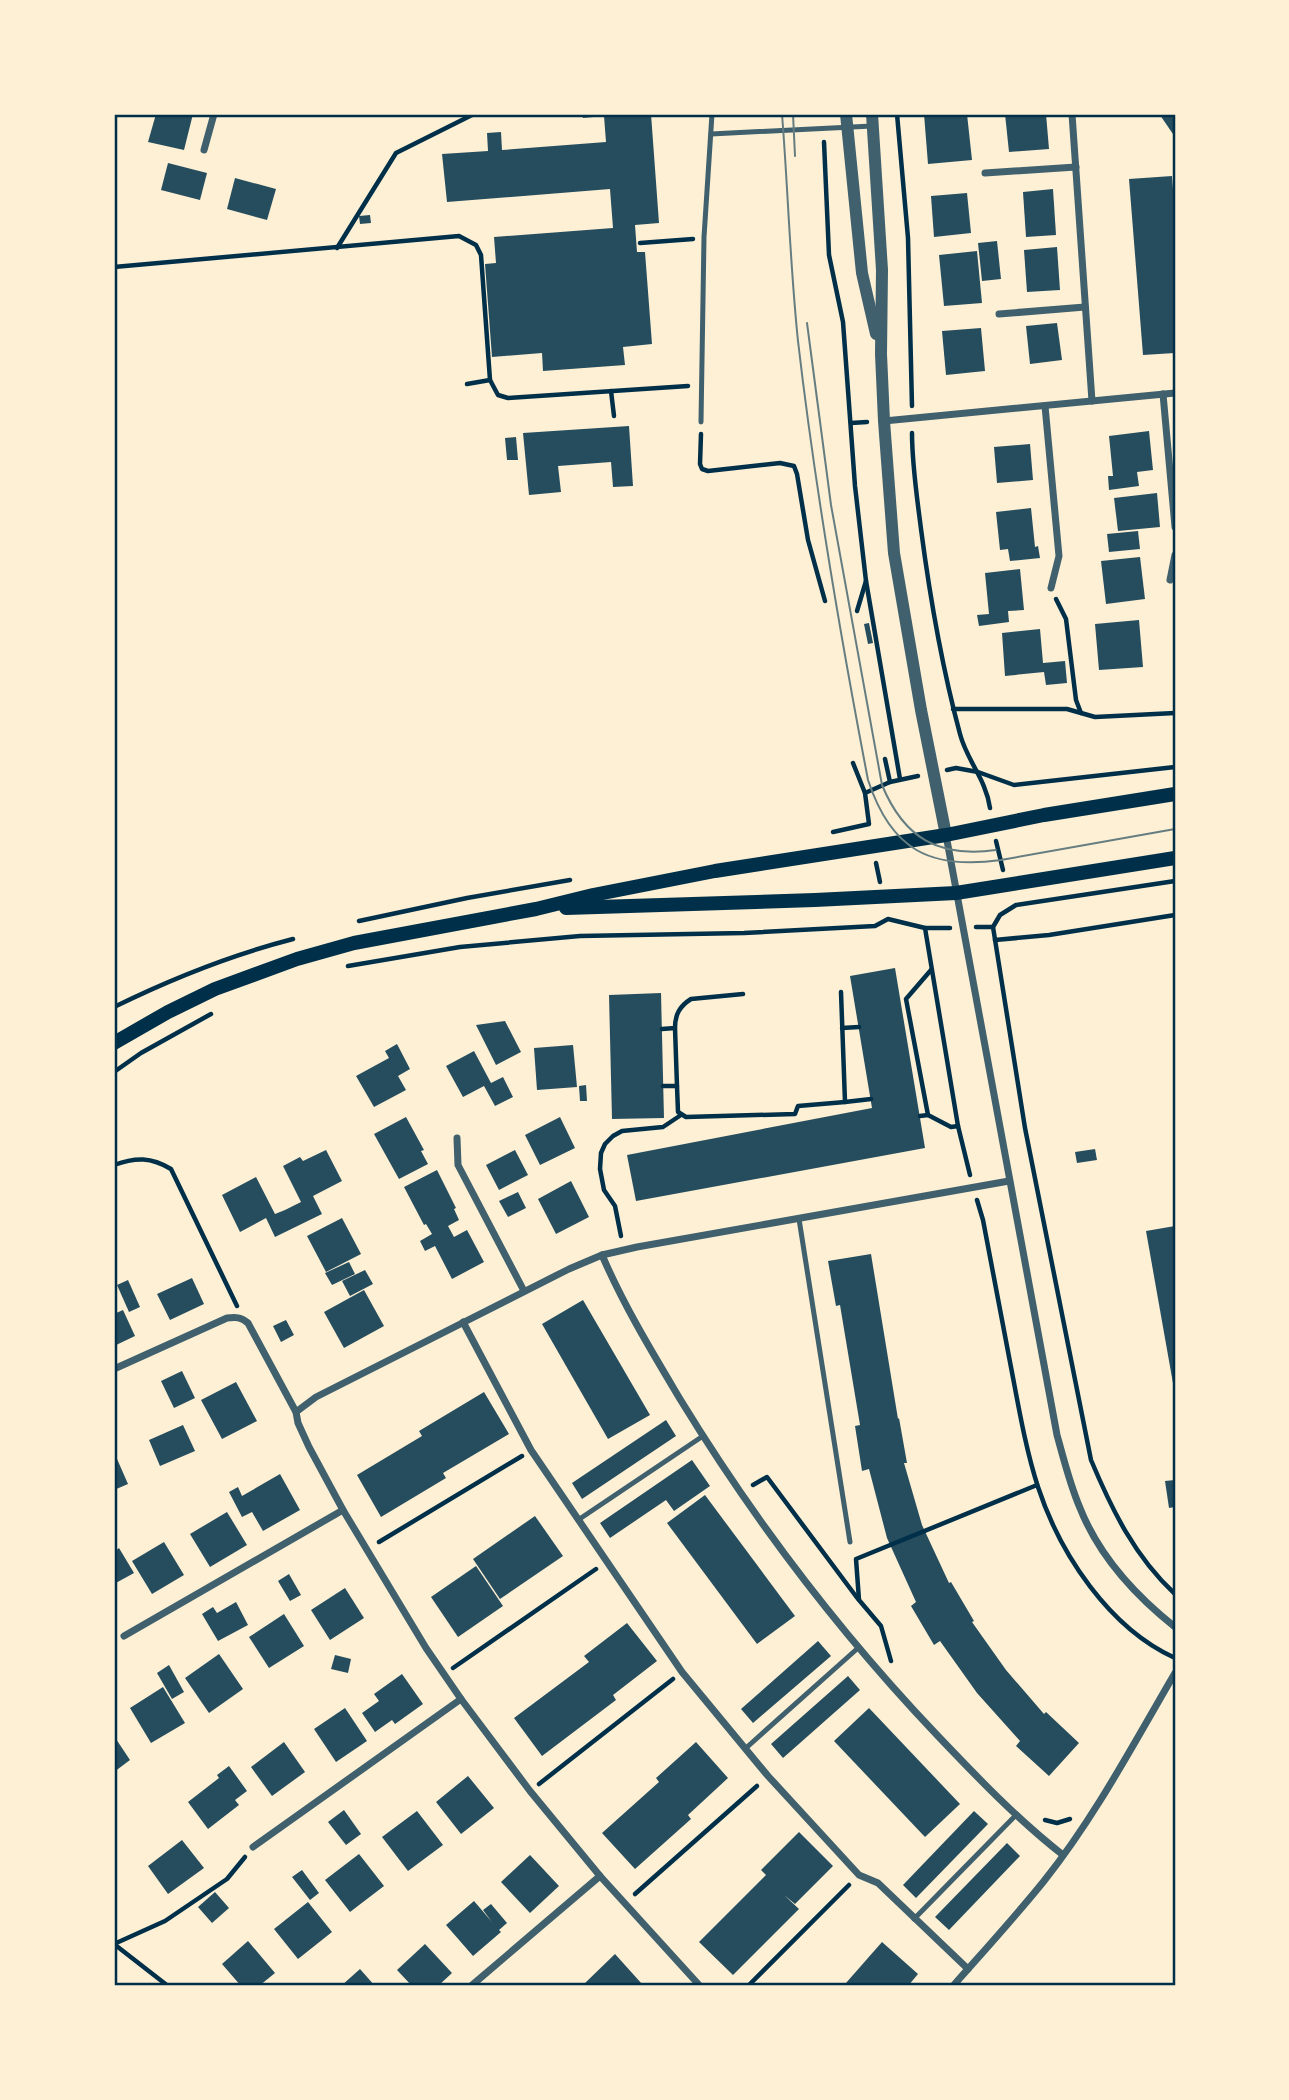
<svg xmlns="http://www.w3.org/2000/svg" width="1289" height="2100" font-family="Quicksand,sans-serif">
	<rect width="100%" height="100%" fill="#fdf0d5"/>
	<g fill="#264d5e">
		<path d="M156,114H193L184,150L148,142Z"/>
		<path d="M582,114H651L659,223L635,225L637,252H645L652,344L623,347L625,365L543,371L542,353L492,357L485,264L496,263L494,237L613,228L610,189L447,202L442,154L488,151L487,133L501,132L502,150L606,142L604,116L583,118Z"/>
		<path d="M924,114H967L972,160L928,164Z"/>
		<path d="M1005,114H1046L1049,149L1009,152Z"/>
		<path d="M1160,114H1175V137L1162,118Z"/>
		<path d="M168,163L207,173L200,200L161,190Z"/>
		<path d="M1172,176L1175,216V353L1143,355L1129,179Z"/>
		<path d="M235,178L276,189L267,220L227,209Z"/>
		<path d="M1053,189L1056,235L1026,237L1023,192Z"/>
		<path d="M967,193L971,233L934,237L931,196Z"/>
		<path d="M370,215L371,223L360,224L359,216Z"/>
		<path d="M997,241L1001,279L982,281L978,243Z"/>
		<path d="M1057,247L1060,290L1027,292L1024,250Z"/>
		<path d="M977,251L982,303L944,306L939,255Z"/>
		<path d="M1057,323L1062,360L1030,364L1026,326Z"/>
		<path d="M981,328L985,371L946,375L942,331Z"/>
		<path d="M629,426L633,486L613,487L611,462L558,466L561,492L529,495L523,433Z"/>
		<path d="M1149,431L1153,470L1137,472L1139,486L1109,490L1108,476H1113L1109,436Z"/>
		<path d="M516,437L518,460H507L505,438Z"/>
		<path d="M1030,444L1033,480L997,483L994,447Z"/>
		<path d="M1157,493L1160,527L1118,531L1114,498Z"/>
		<path d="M1031,508L1035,547L1038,546L1040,558L1010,561L1008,549L1000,550L996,512Z"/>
		<path d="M1138,531L1140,549L1109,552L1107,534Z"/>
		<path d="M1140,557L1145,599L1106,604L1101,561Z"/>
		<path d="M1020,569L1024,610L1008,611L1009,622L979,626L977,615L989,614L985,573Z"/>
		<path d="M1139,620L1143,667L1099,670L1095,624Z"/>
		<path d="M869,623L873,643L868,644L864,624Z"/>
		<path d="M1040,629L1043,663L1065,661L1067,683L1046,685L1044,672L1005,676L1002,633Z"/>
		<path d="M895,968L925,1148L636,1201L627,1155L872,1108L850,976Z"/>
		<path d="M661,993L664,1118L612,1119L609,995Z"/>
		<path d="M505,1021L521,1052L496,1065L476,1025Z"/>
		<path d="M397,1044L410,1069L398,1076L406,1090L374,1107L356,1076L389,1058L385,1051Z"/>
		<path d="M573,1045L577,1087L537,1090L534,1048Z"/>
		<path d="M474,1051L491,1083L503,1077L513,1097L495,1106L484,1086L463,1097L446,1066Z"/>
		<path d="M586,1085L587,1101H580L579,1086Z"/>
		<path d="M406,1117L424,1150L421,1151L428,1164L399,1179L374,1134Z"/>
		<path d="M560,1117L575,1148L540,1165L525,1135Z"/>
		<path d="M1095,1149L1097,1160L1077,1163L1075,1152Z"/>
		<path d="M326,1150L342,1181L313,1196L322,1214L275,1237L266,1218L240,1232L222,1195L256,1177L275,1214L285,1210L301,1202L283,1166L300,1157L303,1161Z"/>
		<path d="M515,1150L528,1175L499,1190L486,1165Z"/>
		<path d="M437,1170L456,1208L454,1209L459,1220L448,1226L454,1237L467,1230L484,1262L452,1279L435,1246L425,1251L420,1241L432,1234L426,1224L424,1225L404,1187Z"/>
		<path d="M571,1181L589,1217L556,1234L538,1199Z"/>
		<path d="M518,1192L526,1208L508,1217L499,1201Z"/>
		<path d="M342,1218L361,1254L326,1272L307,1236Z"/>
		<path d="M1175,1226V1389H1174L1146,1231Z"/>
		<path d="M871,1254L898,1419L899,1418L907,1463H904L922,1525L949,1583L951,1582L974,1621L972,1622L1006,1670L1044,1714L1046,1712L1079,1743L1049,1776L1016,1746L1020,1741L977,1693L940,1641L934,1645L911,1606L916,1602L887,1538L869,1469L862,1471L855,1426L860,1425L840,1305L836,1306L828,1261Z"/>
		<path d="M349,1262L355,1274L332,1285L325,1273Z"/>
		<path d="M365,1270L373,1284L350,1296L342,1281Z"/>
		<path d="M192,1278L204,1304L170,1320L157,1294Z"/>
		<path d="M128,1280L140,1307L129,1312L117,1285Z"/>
		<path d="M364,1290L384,1326L344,1348L324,1312Z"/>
		<path d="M583,1300L650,1415L608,1439L542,1324Z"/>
		<path d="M123,1310L135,1336L114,1346V1314Z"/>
		<path d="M286,1320L294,1335L281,1342L273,1326Z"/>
		<path d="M182,1371L195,1398L174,1408L161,1381Z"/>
		<path d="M236,1382L257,1421L222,1439L201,1400Z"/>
		<path d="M484,1392L509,1434L443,1473L446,1478L381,1517L357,1475L422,1436L419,1431Z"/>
		<path d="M666,1420L676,1436L582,1499L572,1483Z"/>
		<path d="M183,1425L195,1451L160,1466L149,1440Z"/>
		<path d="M114,1452L128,1484L114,1490Z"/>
		<path d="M692,1460L710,1486L674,1511L666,1500L610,1538L600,1523Z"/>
		<path d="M280,1474L300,1510L263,1531L252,1512L242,1517L229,1492L238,1487L242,1496Z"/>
		<path d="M1175,1480V1507L1169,1508L1165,1481Z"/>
		<path d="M705,1495L795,1616L757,1644L667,1523Z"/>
		<path d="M227,1512L247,1545L210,1567L190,1534Z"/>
		<path d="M535,1516L563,1556L500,1599L473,1559Z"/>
		<path d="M164,1542L184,1575L152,1594L132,1561Z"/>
		<path d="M119,1548L134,1573L114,1584V1552Z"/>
		<path d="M476,1566L503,1606L458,1637L431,1597Z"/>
		<path d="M289,1574L301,1595L290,1601L278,1581Z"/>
		<path d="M345,1588L364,1618L330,1640L311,1610Z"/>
		<path d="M236,1602L248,1625L218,1641L202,1614L213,1607L217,1613Z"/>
		<path d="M284,1614L304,1646L269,1668L249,1637Z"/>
		<path d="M627,1623L657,1661L613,1695L616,1700L542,1756L514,1718L589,1662L584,1656Z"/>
		<path d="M818,1641L831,1656L753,1723L741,1709Z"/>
		<path d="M219,1654L243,1689L209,1713L185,1678Z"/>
		<path d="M335,1655L351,1659L348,1673L331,1669Z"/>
		<path d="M169,1665L184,1692L172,1699L157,1673Z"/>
		<path d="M402,1674L423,1704L395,1724L392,1720L375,1732L362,1713L379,1701L374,1694Z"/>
		<path d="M848,1676L860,1690L783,1758L771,1744Z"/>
		<path d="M163,1687L185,1723L151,1743L130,1708Z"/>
		<path d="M345,1708L367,1741L336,1762L314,1729Z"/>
		<path d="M869,1708L960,1804L925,1837L834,1741Z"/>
		<path d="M114,1736L130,1760L114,1772Z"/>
		<path d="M284,1742L305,1772L272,1796L251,1767Z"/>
		<path d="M696,1742L728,1778L688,1815L691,1819L635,1869L602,1833L659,1782L656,1778Z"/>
		<path d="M229,1766L247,1791L235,1800L239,1805L208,1829L188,1802L219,1778L217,1775Z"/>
		<path d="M468,1776L494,1808L461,1834L436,1802Z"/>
		<path d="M344,1810L361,1834L346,1845L328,1822Z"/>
		<path d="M417,1811L443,1845L408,1871L382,1837Z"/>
		<path d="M974,1811L988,1824L916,1898L903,1885Z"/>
		<path d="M799,1832L833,1866L795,1904L784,1895L799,1909L733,1975L699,1942L766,1875L761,1870Z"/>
		<path d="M182,1840L204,1868L168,1894L148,1866Z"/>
		<path d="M1007,1843L1020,1856L949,1930L935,1917Z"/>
		<path d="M359,1854L384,1886L350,1912L325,1880Z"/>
		<path d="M530,1855L559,1886L530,1913L501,1882Z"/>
		<path d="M302,1870L319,1893L310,1900L292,1877Z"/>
		<path d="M215,1892L229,1908L212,1923L198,1907Z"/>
		<path d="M474,1901L492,1922L483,1910L491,1904L507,1923L499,1930L501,1932L473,1956L446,1925Z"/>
		<path d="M308,1902L332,1932L298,1959L274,1929Z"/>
		<path d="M248,1941L275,1973L259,1986H241L222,1964Z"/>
		<path d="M882,1942L918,1974L908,1986H850L846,1983Z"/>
		<path d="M425,1944L452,1973L438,1986H412L397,1970Z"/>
		<path d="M615,1954L642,1984V1986H584L583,1985Z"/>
		<path d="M360,1969L375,1986H341Z"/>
	</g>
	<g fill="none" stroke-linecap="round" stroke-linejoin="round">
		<g stroke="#003049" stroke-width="4.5">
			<path d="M897,114L908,238L912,406"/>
			<path d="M824,142L829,255L843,322L855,486L866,581L900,779"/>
			<path d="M640,243L693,239"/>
			<path d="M337,248L396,153L474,114"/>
			<path d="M114,267L459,236L476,245L481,255L490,380L498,395L508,398L688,386"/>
			<path d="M467,384L490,380"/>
			<path d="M611,391L614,416"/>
			<path d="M851,423L867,422"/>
			<path d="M912,433C912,465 917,497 921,529C930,598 942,667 960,734C967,761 986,779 990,808"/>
			<path d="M701,434L700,464L702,469L708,471L780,463L794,466L797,474L808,540L825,601"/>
			<path d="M1056,599L1066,619L1076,700L1081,713"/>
			<path d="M857,611L866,581"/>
			<path d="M953,709H1067L1095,717L1175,713"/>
			<path d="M885,759L890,782"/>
			<path d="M853,763L865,793"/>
			<path d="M947,770L956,768L978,772L1014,785L1175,767"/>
			<path d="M833,832L869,824L865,793L890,782L918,776"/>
			<path d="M996,841L1003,870"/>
			<path d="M876,863L880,882"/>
			<path d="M1175,881L1016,905L1000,915L993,927L1025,1128L1091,1460C1112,1510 1135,1557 1175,1594"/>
			<path d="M359,921L467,898L570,880"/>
			<path d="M976,927H993"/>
			<path d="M925,928L958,1126L970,1175"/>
			<path d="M995,940L1049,935L1175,915"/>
			<path d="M348,966L460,947L580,936L744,933L875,926L888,919L925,928H950"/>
			<path d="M931,970L906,999L928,1115L951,1127L958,1126"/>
			<path d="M114,1007C171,979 231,955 293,939"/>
			<path d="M842,1028L859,1027"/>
			<path d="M662,1029L675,1028C675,1014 680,1006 691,999L743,994"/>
			<path d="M114,1072L141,1053L211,1014"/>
			<path d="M663,1086H677L675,1028"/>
			<path d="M677,1086L678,1112L686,1117L795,1114L798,1106L845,1102L841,992"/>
			<path d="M845,1102L871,1099"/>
			<path d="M920,1116L928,1115"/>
			<path d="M114,1165C136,1157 151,1157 171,1169L237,1306"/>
			<path d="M977,1200L983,1220C992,1267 1001,1315 1010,1362C1018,1403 1025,1447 1038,1487C1060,1554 1109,1628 1175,1658"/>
			<path d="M621,1236L615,1206L604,1190L600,1169L601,1153L605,1144L613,1136L622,1131L663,1127L681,1115"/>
			<path d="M753,1485L767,1477L858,1599"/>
			<path d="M379,1542L522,1456"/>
			<path d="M891,1661L881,1626L859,1600L856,1559L1037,1485"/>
			<path d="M453,1668L596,1569"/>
			<path d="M539,1784L673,1679"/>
			<path d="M1045,1820L1057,1823L1070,1819"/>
			<path d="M635,1894L757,1786"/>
			<path d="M114,1944L165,1921L227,1879L245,1857"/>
			<path d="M114,1944L168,1986"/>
			<path d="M748,1986L849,1885"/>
		</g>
		<g stroke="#3f606c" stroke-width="5">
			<path d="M711,134L872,126"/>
			<path d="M701,422L704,237L712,114"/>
			<path d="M799,1219L850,1542"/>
			<path d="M578,1520L703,1436"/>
			<path d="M746,1748L858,1648"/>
			<path d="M914,1919L1016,1815"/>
		</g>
		<g stroke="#3f606c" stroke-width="7">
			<path d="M1072,114L1092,401"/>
			<path d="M204,150L214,114"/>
			<path d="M985,173L1076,167"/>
			<path d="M999,314L1085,307"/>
			<path d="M1163,394L1175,527"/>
			<path d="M1045,406L1059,556L1051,588"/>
			<path d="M884,421L1175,393"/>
			<path d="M1170,580L1175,555"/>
			<path d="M946,835L1057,1435C1064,1460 1070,1485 1080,1508C1099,1556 1136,1596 1175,1627"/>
			<path d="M457,1138L458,1165L524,1291"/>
			<path d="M602,1255C624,1306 652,1352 680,1399C754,1520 839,1632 937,1735C977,1777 1017,1819 1063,1855"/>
			<path d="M463,1322L531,1450L682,1672L768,1776L859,1875L878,1883L968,1969"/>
			<path d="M114,1369L227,1318C236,1317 241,1317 248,1323L296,1412L298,1423L309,1447L343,1510L426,1648L461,1699L530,1791L600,1876L700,1986"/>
			<path d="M296,1412L316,1397L569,1269L602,1255L637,1247L1009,1181"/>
			<path d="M124,1636L343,1510"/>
			<path d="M253,1847L461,1699"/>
			<path d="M471,1986L600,1876"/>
			<path d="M953,1986C983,1952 1015,1917 1044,1881C1095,1817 1134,1743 1175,1673"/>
		</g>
		<g stroke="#3f606c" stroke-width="12">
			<path d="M846,114L862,273L876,334"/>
			<path d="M872,114L882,270L881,354L884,421L894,553L921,710L946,835"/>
		</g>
		<g stroke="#003049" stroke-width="14">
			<path d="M566,908L815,900L956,893L1175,858"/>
			<path d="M114,1043L168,1012L215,989L297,959L354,943L536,909L593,895L715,871L946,835L1044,815L1175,794"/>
		</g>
		<g stroke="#657d81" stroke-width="2">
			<path d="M782,114C788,189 790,265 798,341C815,488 840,634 868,780C891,850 930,870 1001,860L1175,829"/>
			<path d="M793,114L795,156"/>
			<path d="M807,323L831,505L882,785C904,838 938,858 996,850"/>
		</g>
	</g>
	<rect width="1289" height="2100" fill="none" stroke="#fdf0d5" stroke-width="231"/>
	<rect x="116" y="116" width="1058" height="1868" fill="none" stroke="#003049" stroke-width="2.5"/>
</svg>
